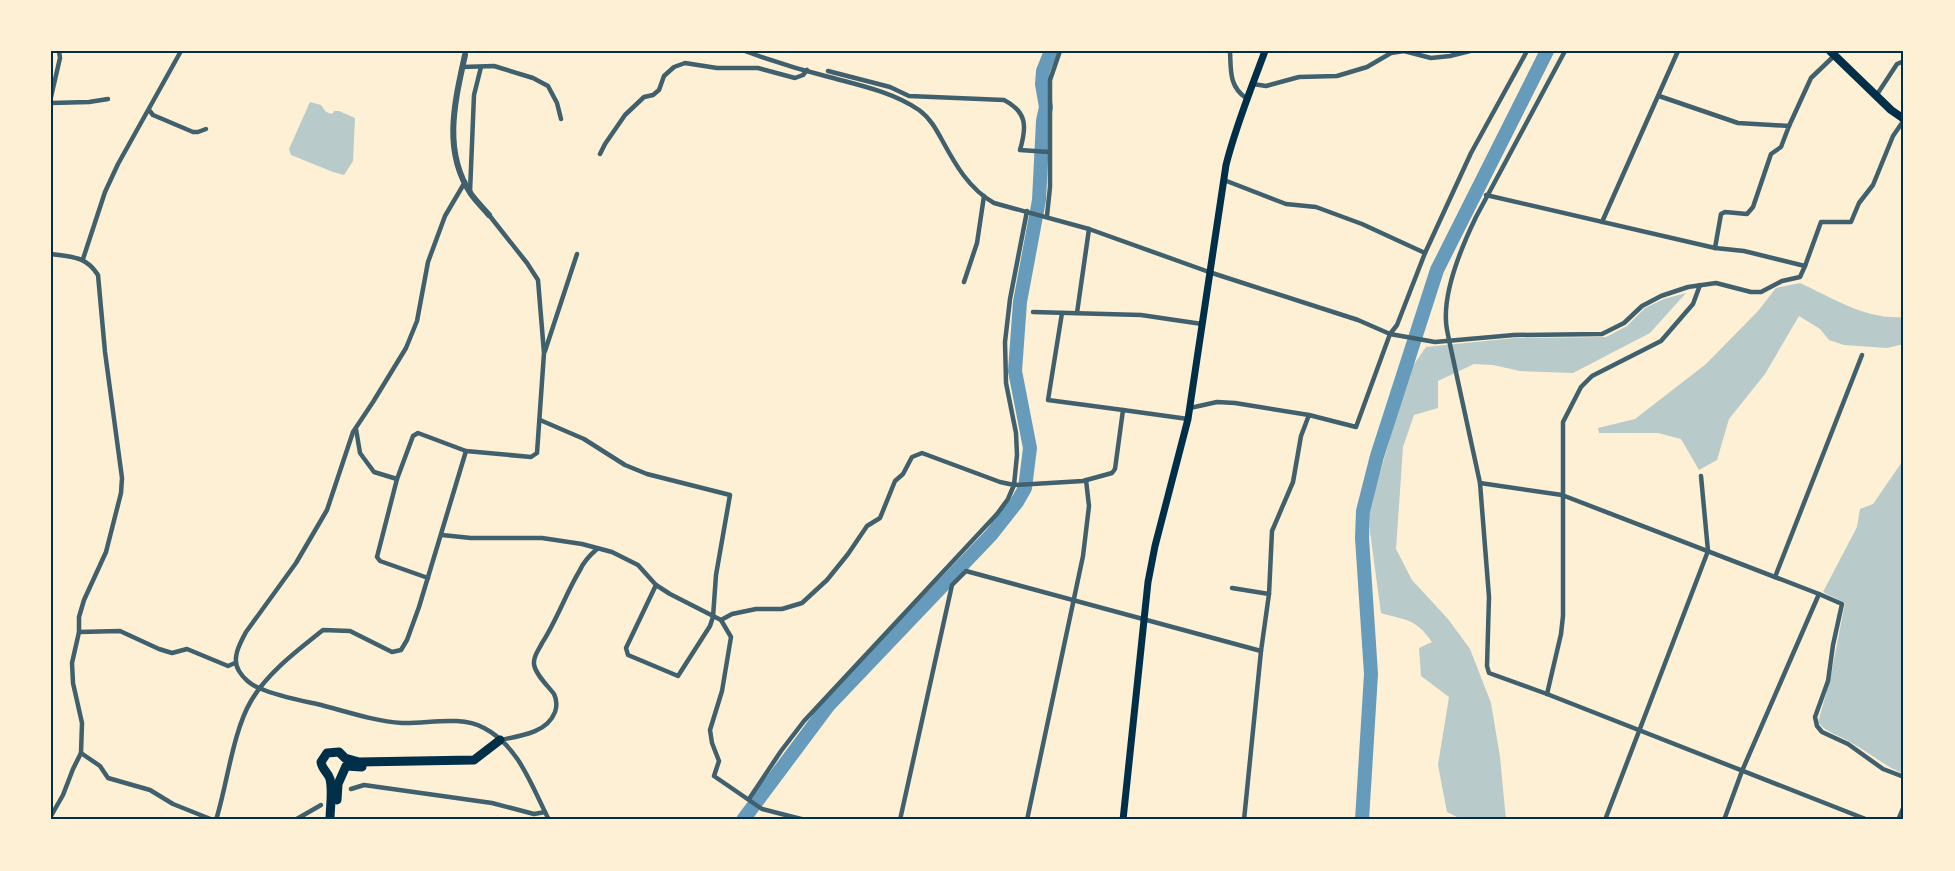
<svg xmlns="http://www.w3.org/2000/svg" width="1955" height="871" font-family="Bitter,serif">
	<rect width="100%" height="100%" fill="#fdf0d5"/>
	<g fill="#b9caca">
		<path d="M310,102L321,105L326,112L332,114L334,111H339L355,118L353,161L344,175L333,172L291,155L289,149Z"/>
		<path d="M1800,283C1833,298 1866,320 1904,317V344L1887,348L1844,345L1829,340L1820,329L1799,316L1765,374L1729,419L1717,460L1699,470L1681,439L1658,433H1599L1598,428L1635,419L1706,364L1758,311L1776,288Z"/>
		<path d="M1686,293L1650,333L1573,373L1520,371L1493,365L1474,364L1438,381V408L1414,415L1403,447L1396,549L1412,580L1448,619L1470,649L1491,703L1500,757L1506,820H1463L1447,812L1438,765L1449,697L1421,676L1419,648L1432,642C1415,618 1407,621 1381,613L1370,532V507L1410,370L1426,347L1515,338L1606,337L1627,326L1645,308L1664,299Z"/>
		<path d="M1904,459V774C1884,766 1869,752 1850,742C1839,735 1826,733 1818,722L1830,680L1845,603L1823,592L1857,527L1860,509L1873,504Z"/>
	</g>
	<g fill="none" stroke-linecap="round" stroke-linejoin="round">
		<g stroke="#669bbc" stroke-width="14">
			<path d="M743,820L828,706L991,535L1017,502L1025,488L1030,448L1015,371L1020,302L1039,200L1043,121L1046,107L1042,84L1043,71L1051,51"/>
			<path d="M1362,820L1371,674L1362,538L1363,511L1377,456L1437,270L1547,51"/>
		</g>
		<g stroke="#3f606c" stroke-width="4.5">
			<path d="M745,51C772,61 801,70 829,77C859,85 893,92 919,110C930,118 936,129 942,140C955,164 969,189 994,203L1089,229L1209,272L1358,320L1390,334L1435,342L1514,335L1602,334L1624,323L1642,306L1661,296L1688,287L1716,283L1751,292H1761L1782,281L1800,277L1805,266L1821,222H1851L1859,203L1873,185L1893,136L1904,120"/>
			<path d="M1230,51C1231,71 1229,86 1246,98"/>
			<path d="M1565,51L1476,217C1462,246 1444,289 1446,321C1446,327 1448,334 1449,340L1480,483L1489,597L1487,666L1489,673L1547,694L1868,820"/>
			<path d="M462,67L494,66L533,78L548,86L557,103L561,119"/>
			<path d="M828,71L890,87L909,96L1004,100C1027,112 1027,126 1020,150L1049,152"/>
			<path d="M1253,84L1266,86L1299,77L1337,76L1367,67L1391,53L1404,51L1431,58L1450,56L1470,51"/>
			<path d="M1659,96L1738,123L1789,126L1781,147L1771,154L1753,207L1747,214L1725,212L1721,214L1715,248"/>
			<path d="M1876,96L1897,64L1904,61"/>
			<path d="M51,97L60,58L59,51"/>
			<path d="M51,103L89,102L108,99"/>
			<path d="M149,110L153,115L193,132H198L206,129"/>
			<path d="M1789,126L1811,78L1834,56"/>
			<path d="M600,154L605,144L625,115L644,97L653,95L659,90L664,76L674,67L685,63L717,68H758L795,78L803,75L807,70"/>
			<path d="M1224,180L1286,204L1316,207L1362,224L1425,253"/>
			<path d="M465,182L445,216L428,262L417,321L406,348L373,402L353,432L327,510L296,563L246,632C240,643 231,659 239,671C243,678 251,685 259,688C277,696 298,700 317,704C345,711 373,721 402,723C428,724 460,715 484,728C519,746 532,787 549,820"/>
			<path d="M470,192L474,95L481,67"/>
			<path d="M1486,195L1715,248L1744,251L1805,266"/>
			<path d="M1027,211L1010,299L1005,342L1006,383L1016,433L1017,455L1014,485L1083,481L1112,473L1115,469L1123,410L1188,419"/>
			<path d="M1047,216L1050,187V80L1060,51"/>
			<path d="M1602,222L1678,51"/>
			<path d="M51,254C72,257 86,256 98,275L105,352L122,478L121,493L106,552L84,600L79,617V632L72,663L73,683L82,723L81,753L73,769L63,795L51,816"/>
			<path d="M83,259L105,192L118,164L181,51"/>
			<path d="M964,282L977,243L984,196"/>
			<path d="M1033,312L1141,315L1202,324"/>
			<path d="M1062,313L1048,400L1123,410"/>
			<path d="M1077,313L1089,229"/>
			<path d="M545,351L577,254"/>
			<path d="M1190,408L1217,402L1235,403L1309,415L1356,427L1390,334L1397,325L1425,253L1471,153L1527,51"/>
			<path d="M540,420L584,439L625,465L647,474L730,495L716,575L713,617L710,626L678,676L628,655L626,648L656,585"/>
			<path d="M356,429L360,453L374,472L397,479"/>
			<path d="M1480,483L1562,495L1819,594L1742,771L1724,820"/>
			<path d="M442,535L471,538H542L582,544L612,552L638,565L656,585L670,594L721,620L731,637L722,691L710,730L712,743L719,761L714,776L762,809L805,820"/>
			<path d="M1775,577L1862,355"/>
			<path d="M428,578L380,561L377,557L397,479L413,436L418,433L466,451"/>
			<path d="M1232,588L1269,594"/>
			<path d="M1819,594L1842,604L1833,645L1828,681L1815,717L1817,726L1822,732L1848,744L1883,769L1904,777"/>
			<path d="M721,620L732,614L756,609H782L802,603L827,580L848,554L867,526L880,518L895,481L903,474L912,457L922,453L1000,482L1014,485L1008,499L997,514L804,721L781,751L749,799"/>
			<path d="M79,632L120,631L159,649L172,653L187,649L228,666L235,663"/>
			<path d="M1547,694L1561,634L1563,616V422L1581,387L1592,376L1661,341L1693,304L1700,285"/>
			<path d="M500,740C520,736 547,733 555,712C557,706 557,700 554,694C548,686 535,674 534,664C533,656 539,650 542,643C557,620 566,593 580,570C584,561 590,555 597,549"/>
			<path d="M81,753L100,766L108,778L150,790L173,804L213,820"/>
			<path d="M351,789L364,785L492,803L534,814L545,812"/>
			<path d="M216,820C227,785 233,731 251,701C267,673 298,650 323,630L350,631L392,652L401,650L407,640L419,607L466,451L531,457L537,453L544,353L538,280L527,263L489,215"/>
			<path d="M295,820L321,805"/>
			<path d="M900,820L952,585L966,571L1261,651"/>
			<path d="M1027,820L1083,556L1089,506L1086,480"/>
			<path d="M1244,820L1261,651L1269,594L1272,531L1293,482L1301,436L1309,415"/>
			<path d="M1605,820L1708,551L1701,476"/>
		</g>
		<g stroke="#3f606c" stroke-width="6">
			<path d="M465,55C455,101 442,151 471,194C476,201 483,208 489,215"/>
			<path d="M1899,820L1904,808"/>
		</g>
		<path stroke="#003049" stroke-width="7" d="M1123,820L1148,582L1155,546L1188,419L1226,165C1236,125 1251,89 1265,51"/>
		<path stroke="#003049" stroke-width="8" d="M1830,51L1891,110L1904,119"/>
		<g stroke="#003049" stroke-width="9">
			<path d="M337,800L338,784L346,766L362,767"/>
			<path d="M330,820C330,807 333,792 330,779C328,772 322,770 321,762L327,753L339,752L345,758L359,762L474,760L500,740"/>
		</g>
	</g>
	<rect width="1955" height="871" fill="none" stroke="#fdf0d5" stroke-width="105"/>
	<rect x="52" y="52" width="1850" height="766" fill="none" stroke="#003049" stroke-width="2"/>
</svg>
